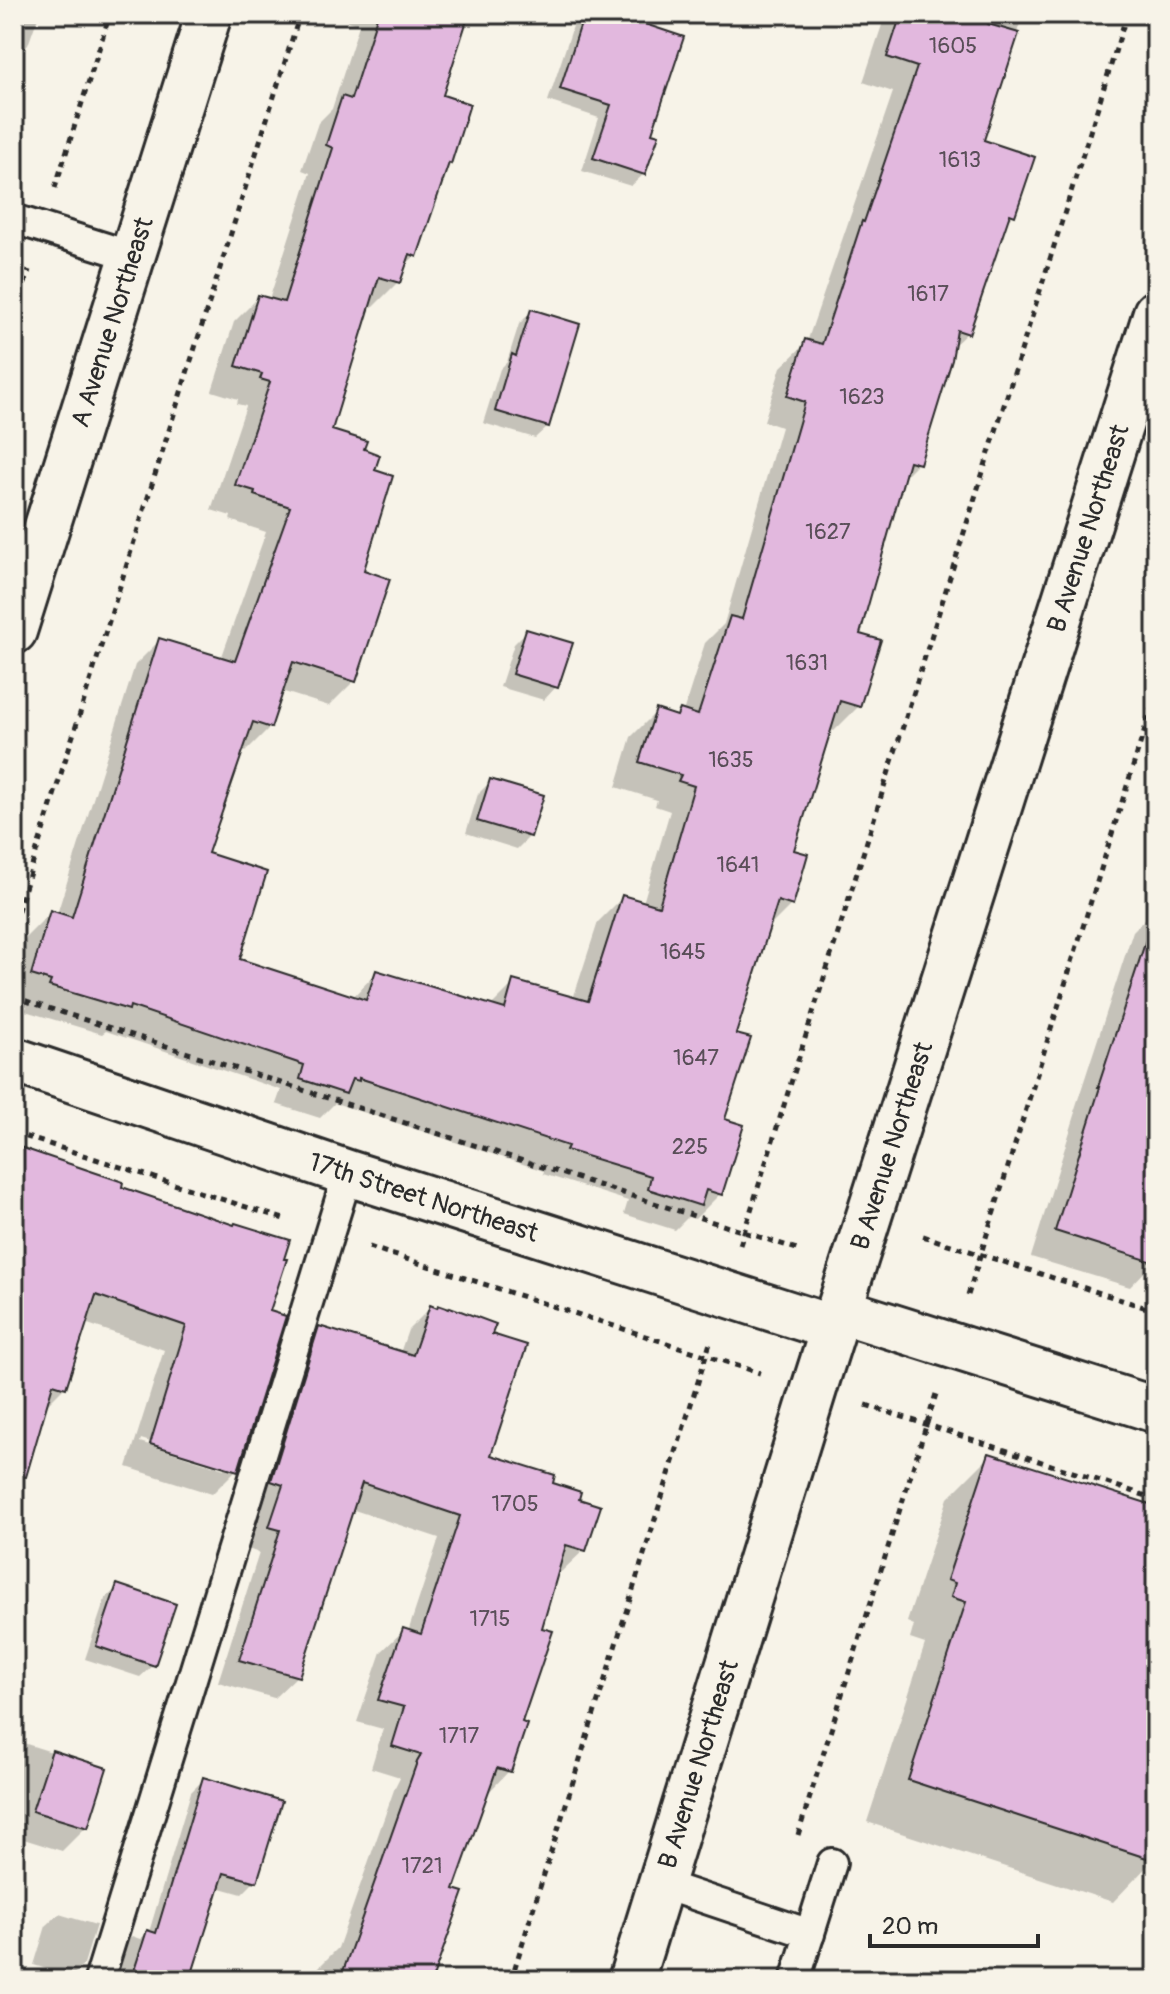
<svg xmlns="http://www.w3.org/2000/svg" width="1170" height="1994" font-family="Pangolin,sans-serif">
	<rect width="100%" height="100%" fill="#f7f3e8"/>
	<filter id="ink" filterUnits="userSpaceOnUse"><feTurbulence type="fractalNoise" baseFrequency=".0125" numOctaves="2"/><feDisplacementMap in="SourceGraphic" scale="16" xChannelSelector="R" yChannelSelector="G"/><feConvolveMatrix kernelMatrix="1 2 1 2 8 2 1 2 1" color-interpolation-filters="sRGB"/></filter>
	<g filter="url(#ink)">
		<g fill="#0003" fill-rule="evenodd">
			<path d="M14,14H39L28,45L14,60Z"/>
			<path d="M350,14H467L441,96L415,256L403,267L398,282L373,307L368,306L330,431L361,450L372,472L362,572L354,681L329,706L281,691L270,727L245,752L241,751L206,854L238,960L352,998L377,972L490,1007L514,983L573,999L598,922L623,897L643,903L670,811L655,806L657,800L616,787L631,737L656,712L675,717L681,712H683L705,643L724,624L781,427L764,421L781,367L807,342L893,92L863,82L885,16L887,14H1023L982,141L1013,215L1004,225L967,333L951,348L918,463L902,479L857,635L859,706L834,731L829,729L791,851V905L768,928L734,1036L722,1120L720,1194L695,1219L688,1217L675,1230L624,1214L628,1201L543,1174L544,1171L335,1103L320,1118L276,1104L281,1090L106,1031L102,1034L25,1011L27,1006L14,1002V976L26,937L51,912L57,914L135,665L160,640L221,659L266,532L230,520L231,516L211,510L246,406L237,404L238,399L212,391L234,322L259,297L269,300L310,173L302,170L318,123L332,109L359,25L347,21Z"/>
			<path d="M581,14H609L650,134L644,174L631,186L582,171L599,118L548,101L575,20Z"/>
			<path d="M532,311L548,426L535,438L483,423L500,369L507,362L519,324Z"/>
			<path d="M527,631L556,687L544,700L500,687L514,644Z"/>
			<path d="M491,781L530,836L517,849L466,833L478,794Z"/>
			<path d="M1156,908V1260L1130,1287L1031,1257L1076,1112H1074L1133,931Z"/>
			<path d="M14,1148L119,1188L268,1312L236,1470L212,1494L127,1467L164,1350L85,1323L65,1387L44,1408L26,1471L14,1483ZM141,1439L224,1465V1469L140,1442Z"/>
			<path d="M430,1308L489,1336V1456L551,1484L576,1500L584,1550L561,1572L557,1571L540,1629L509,1771L487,1794L452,1890L431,1977L441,1980H296L306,1969L314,1972L338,1948L395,1787L400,1777L371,1768L383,1729L357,1722L381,1652L404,1630L408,1632L439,1538L351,1509L297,1676L274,1698L218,1682L259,1553L248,1549L262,1507L250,1504L297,1351L319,1328L400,1353L408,1330Z"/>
			<path d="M990,1456L1156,1509V1857L1113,1902L867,1822L925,1644L910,1639L914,1625L907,1622L948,1498Z"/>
			<path d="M118,1587L153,1665L140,1677L85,1659L105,1599Z"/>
			<path d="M14,1740L105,1769L86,1827L62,1851L14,1836Z"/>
			<path d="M204,1779L255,1881L242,1894L217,1887L189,1980H109L119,1949L132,1936L140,1939L149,1932L191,1792Z"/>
			<path d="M59,1914L96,1925L84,1964L71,1977L34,1965L46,1926Z"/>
		</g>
		<g fill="#e2b8de" stroke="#2b2b2b" stroke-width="2">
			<path d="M378,14H469L443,95L470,104L451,164L449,163L417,257L410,254L400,283L379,277L332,430L367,441L364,449L380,455L375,470L393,476L364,570L390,579L356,682L293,662L271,728L253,722L208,853L267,872L240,959L366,1000L376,970L505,1009L513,980L588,1001L622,895L659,906L694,786L678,781L681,775L639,762L656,709L677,716L680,709L698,715L730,616L742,619L805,402L787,396L805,339L822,344L862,221L864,222L917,67L887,57L901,14H990L988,24L1019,33L984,140L1035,157L1015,216L1010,214L969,334L957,330L952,360L920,464L909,461L860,634L881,640L860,707L840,701L794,850L808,854L793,906L778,901L736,1034L751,1038L725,1119L744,1125L722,1195L706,1190L701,1206L648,1189L651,1176L566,1150L568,1146L359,1078V1081L352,1079L346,1094L300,1079L304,1065L130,1006L129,1010L49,986L51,981L31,975L50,910L72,917L159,638L235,661L290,507L254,495L255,491L235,485L270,382L260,379L262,374L236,366L258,295L284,302L333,148L326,145L342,96L351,99Z"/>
			<path d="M584,14H615L684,37L652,133L659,135L645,175L593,158L611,105L560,89Z"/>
			<path d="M531,309L580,324L549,427L495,411L512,354L516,356Z"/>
			<path d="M526,629L573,643L558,688L512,674Z"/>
			<path d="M490,779L544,795L531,837L477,821Z"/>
			<path d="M1147,937L1156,939V1263L1055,1231L1100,1087H1098Z"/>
			<path d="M14,1145L123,1182L122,1187L234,1225L235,1223L290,1240L284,1259H287L270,1311L286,1316L238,1471L150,1444L186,1326L96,1295L66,1388L53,1384L26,1477L14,1476Z"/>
			<path d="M430,1305L437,1308L438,1305L449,1309L450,1307L496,1324L492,1334L527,1345L491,1455L555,1475L553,1483L581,1492L579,1499L601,1506L586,1551L566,1545L542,1628L553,1631L522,1722L527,1724L511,1772L497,1768L454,1889L464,1892L432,1980H340L417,1762L421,1755L392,1746L404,1707L378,1700L403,1628L421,1634L460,1516L362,1483L299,1677L239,1660L280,1530L269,1527L283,1485L271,1481L319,1326L413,1355Z"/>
			<path d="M989,1453L1156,1506V1861L908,1780L966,1602L951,1597L955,1583L947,1580Z"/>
			<path d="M117,1584L176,1604L155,1666L96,1646Z"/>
			<path d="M52,1750L107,1768L88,1828L32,1811Z"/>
			<path d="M203,1777L282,1801L257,1882L224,1873L190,1980H131L147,1930L156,1933Z"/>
		</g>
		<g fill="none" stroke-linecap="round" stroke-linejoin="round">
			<defs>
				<g id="service">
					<path d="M14,219L132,256"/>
					<path d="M661,1884L810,1934"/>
					<path d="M99,1980L348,1173"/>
					<path d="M795,1980L832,1863"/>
				</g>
				<g id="minor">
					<path id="s1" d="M14,631L209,14"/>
					<path id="s2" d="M14,1060L348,1173L833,1328"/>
					<path d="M839,1310L1156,1410"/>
					<path id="s3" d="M631,1980L814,1389L1156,313"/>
				</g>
			</defs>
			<use href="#service" stroke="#2b2b2b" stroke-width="34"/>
			<use href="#minor" stroke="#2b2b2b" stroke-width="50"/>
			<g stroke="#2b2b2b" stroke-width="5" stroke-dasharray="6 6" stroke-linecap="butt">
				<path d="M55,188L110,14"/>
				<path d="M14,319L29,270"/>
				<path d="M14,923L300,14"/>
				<path d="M14,997L800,1250"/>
				<path d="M14,1133L287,1220"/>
				<path d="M923,1236L1156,1311"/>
				<path d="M740,1245L1127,14"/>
				<path d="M369,1247L760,1373"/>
				<path d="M968,1295L1156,693"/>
				<path d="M866,1405L1156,1499"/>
				<path d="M798,1835L936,1394"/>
				<path d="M511,1980L711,1340"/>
			</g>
			<use href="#service" stroke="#f7f3e8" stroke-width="28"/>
			<use href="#minor" stroke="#f7f3e8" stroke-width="44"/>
		</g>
	</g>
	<g text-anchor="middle" stroke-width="7" stroke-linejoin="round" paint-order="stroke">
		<g font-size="22" fill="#594e58">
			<text x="953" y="53">1605</text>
			<text x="960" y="167">1613</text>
			<text x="928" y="301">1617</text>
			<text x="862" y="404">1623</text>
			<text x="828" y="539">1627</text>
			<text x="807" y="670">1631</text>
			<text x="731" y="767">1635</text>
			<text x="738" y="872">1641</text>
			<text x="683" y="959">1645</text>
			<text x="696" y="1065">1647</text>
			<text x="690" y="1154">225</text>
			<text x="515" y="1511">1705</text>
			<text x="490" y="1626">1715</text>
			<text x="459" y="1743">1717</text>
			<text x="422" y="1873">1721</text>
		</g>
		<g font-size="26" fill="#2b2b2b" stroke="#f7f3e8">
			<text dy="9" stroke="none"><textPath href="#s1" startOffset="324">A Avenue Northeast</textPath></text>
			<text dy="9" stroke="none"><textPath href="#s3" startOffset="1522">B Avenue Northeast</textPath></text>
			<text dy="9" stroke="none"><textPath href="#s3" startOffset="874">B Avenue Northeast</textPath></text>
			<text dy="9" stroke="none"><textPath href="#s2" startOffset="432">17th Street Northeast</textPath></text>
			<text dy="9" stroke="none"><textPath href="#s3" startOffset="226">B Avenue Northeast</textPath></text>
		</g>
	</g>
	<rect width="1170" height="1994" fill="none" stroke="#f7f3e8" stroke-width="48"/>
	<rect x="24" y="24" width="1122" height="1946" fill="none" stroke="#2b2b2b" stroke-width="3" filter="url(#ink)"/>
	<path d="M870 1934v12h168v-12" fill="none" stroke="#2b2b2b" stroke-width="4"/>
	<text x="882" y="1934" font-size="24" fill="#2b2b2b" stroke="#f7f3e8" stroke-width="6" paint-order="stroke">20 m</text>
</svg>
